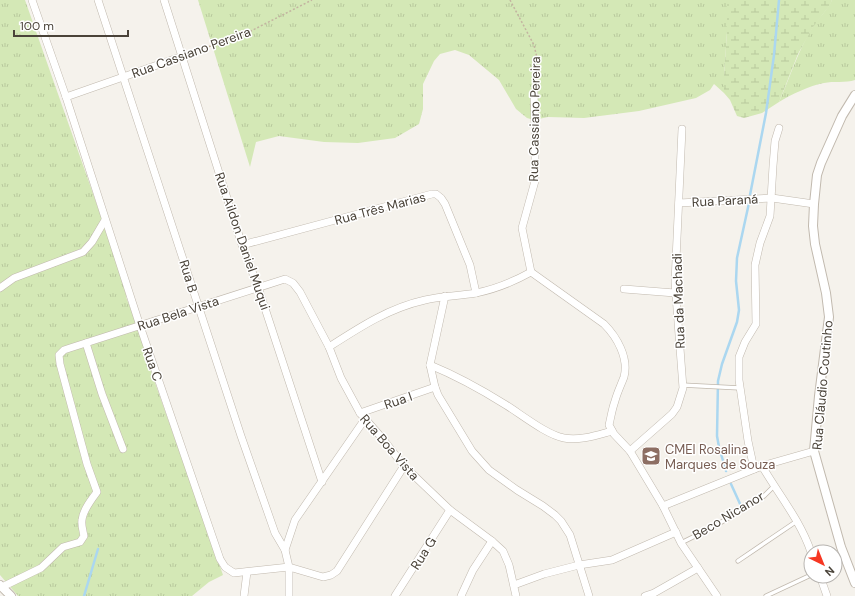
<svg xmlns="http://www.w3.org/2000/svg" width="855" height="596" font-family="'DM Sans',sans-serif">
	<defs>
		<pattern id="grass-tufts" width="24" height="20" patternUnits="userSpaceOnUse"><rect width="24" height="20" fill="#d4e8b6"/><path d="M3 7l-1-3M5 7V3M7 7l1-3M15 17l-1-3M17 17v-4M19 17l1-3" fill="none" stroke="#b8c89d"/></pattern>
		<pattern id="wetland-marsh" width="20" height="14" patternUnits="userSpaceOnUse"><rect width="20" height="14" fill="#d4e8b6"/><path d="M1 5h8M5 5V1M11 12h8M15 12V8" fill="none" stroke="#b8c89d"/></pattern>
	</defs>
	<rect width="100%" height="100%" fill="#f5f2ec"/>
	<g fill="url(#grass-tufts)">
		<path d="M0,0H25L129,296L126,297L146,348L147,360L223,575L209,582L192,596H18L0,575Z"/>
		<path d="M198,0H727V32L724,76V93L714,84L710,90L696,98L639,111L584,118L548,117L534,120L527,118L516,109L499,80L469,55L455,50L440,54L434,61L423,84V109L419,124L395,138L358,143L324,142L279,136L256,142L250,167Z"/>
		<path d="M832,0H855V80C846,83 833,81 824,83C809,86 792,94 779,102C790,77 798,51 812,28C818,18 827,11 832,0Z"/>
	</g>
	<path fill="url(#wetland-marsh)" d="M727,0H832L830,5L813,27L798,54L779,102L762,113L744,118L737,116L730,100L724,93V76L727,32Z"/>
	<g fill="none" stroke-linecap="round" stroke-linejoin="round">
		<g stroke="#abd7f0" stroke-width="2.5">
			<path d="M750,195L766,113L774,55L779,0"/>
			<path d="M726,471L719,447L717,436L718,381L722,364L737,322L739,310L736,281L737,258L749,203"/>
			<path d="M731,484L741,506"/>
			<path d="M84,596L98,549"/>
		</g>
		<defs>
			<g id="service">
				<path d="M682,385L740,388"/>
				<path d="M681,543L715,526L764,496L774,486"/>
				<path d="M738,561L797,521"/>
				<path d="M766,596L811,575"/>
			</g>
			<g id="minor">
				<path d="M32,0L66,97L140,326L220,559L225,567L234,573L289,567L323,577L331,575L337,571L404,466"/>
				<path d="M98,0L241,436L275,533L285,550"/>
				<path d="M164,0L242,245L258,287L322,482"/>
				<path d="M534,93L535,128V181L522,228L531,272L604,324C617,337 629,358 624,377C621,385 617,393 615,401C612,409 611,417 609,425L614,434L630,451L663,506L681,543L717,596"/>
				<path d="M66,97L183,56"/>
				<path d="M679,203L772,198L814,204"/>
				<path d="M242,245L432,194H436L441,198L445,204L470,265L476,293"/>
				<path d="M0,288L14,278L83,252L92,242L105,220"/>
				<path d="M624,289L675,293"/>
				<path d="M445,296L430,365L435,387L438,395L472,451L489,470L517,490L543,506L555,515L561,521L570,535L589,596"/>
				<path d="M86,343L102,394L123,449"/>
				<path d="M329,347C360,327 389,308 425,300C442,296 459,296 476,293C496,289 513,282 531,272"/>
				<path d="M430,365C457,376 482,390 506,405C522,415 547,435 564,438C580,441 597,435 612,431"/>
				<path d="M360,413L435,387"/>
				<path d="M630,451L672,414L677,407L683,388L675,282L682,129"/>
				<path d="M762,466C779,495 800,520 811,552"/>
				<path d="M754,469L748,441L739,380V357L745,342L756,324L755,265L760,243L770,216L773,166L775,141L779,128"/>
				<path d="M663,506L762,466L814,451"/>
				<path d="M820,576L827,596"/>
				<path d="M514,585L544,574L579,565L612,560L676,532"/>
				<path d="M2,587L41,568L63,547L80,542L84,536C83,531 81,525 82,520C83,510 91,500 97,492L87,464L60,364L59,355L64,350L70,348L285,279L293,283L300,292L329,347L341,378L360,413L382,438L404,466L450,510L492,541L503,551L509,565L516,596"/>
				<path d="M244,596L247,572"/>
				<path d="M289,596V567L285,550L295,520L365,419"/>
				<path d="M395,596L450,510"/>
				<path d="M461,596L473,570L492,541"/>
				<path d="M645,596L654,593L698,568"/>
			</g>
			<g id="tertiary">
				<path d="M855,95L842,116L821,163L817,175L814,204L813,226L815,244L826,293L829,317L819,396L814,451L841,547L855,583"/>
				<path d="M0,585L11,596"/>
			</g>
		</defs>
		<use href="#service" stroke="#c1b9ae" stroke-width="5"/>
		<use href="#minor" stroke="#c1b9ae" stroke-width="8"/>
		<use href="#tertiary" stroke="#c1b9ae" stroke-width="10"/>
		<g stroke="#c3b4a0" stroke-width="1.5" stroke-dasharray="2 2" stroke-linecap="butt">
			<path d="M510,0L534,45L537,58L535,85"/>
			<path d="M190,53L243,35L312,0"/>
		</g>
		<use href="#service" stroke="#fff" stroke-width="3.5"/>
		<use href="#minor" stroke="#fff" stroke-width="7"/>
		<use href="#tertiary" stroke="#fff" stroke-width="8"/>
	</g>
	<defs>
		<symbol id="school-square" viewBox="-11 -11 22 22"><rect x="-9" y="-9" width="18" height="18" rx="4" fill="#8d6e63" stroke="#fff"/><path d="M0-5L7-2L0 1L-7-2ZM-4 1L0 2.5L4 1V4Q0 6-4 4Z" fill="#fff"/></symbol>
	</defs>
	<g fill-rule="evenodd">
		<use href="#school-square" x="640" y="445" width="22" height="22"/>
	</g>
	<g text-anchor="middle" stroke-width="3" stroke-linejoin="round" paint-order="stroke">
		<g font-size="13" fill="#4a4339" stroke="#fff">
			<text transform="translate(191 52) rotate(-20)" y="5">Rua Cassiano Pereira</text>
			<text transform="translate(534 119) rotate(-89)" y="5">Rua Cassiano Pereira</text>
			<text transform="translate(725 200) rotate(-3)" y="5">Rua Paraná</text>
			<text transform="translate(380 208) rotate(-15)" y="5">Rua Três Marias</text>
			<text transform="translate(243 241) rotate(71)" y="5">Rua Aildon Daniel Muqui</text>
			<text transform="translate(189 276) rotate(73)" y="5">Rua B</text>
			<text transform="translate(678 301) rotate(-92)" y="5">Rua da Machadi</text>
			<text transform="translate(178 313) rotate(-18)" y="5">Rua Bela Vista</text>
			<text transform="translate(153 364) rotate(71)" y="5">Rua C</text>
			<text transform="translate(822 385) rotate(-85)" y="5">Rua Cláudio Coutinho</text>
			<text transform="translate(398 400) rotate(-19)" y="5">Rua I</text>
			<text transform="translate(390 447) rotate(49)" y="5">Rua Boa Vista</text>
			<text transform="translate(728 515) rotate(-31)" y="5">Beco Nicanor</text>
			<text transform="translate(423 553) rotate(-58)" y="5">Rua G</text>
		</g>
		<g font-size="13" fill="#785e54" stroke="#fff" text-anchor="start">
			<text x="665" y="454">CMEI Rosalina<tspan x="665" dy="15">Marques de Souza</tspan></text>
		</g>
	</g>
	<g transform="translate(823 564) rotate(137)"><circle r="19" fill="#ffffff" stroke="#b7b4b0"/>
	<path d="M0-3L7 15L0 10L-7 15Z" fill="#f63723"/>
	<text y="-6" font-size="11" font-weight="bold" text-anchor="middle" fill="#4a4339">N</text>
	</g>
	<path d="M14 30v6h114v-6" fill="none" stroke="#4a4339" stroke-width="2"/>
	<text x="20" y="30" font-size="12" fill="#4a4339" stroke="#ffffff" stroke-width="3" paint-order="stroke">100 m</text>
</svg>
